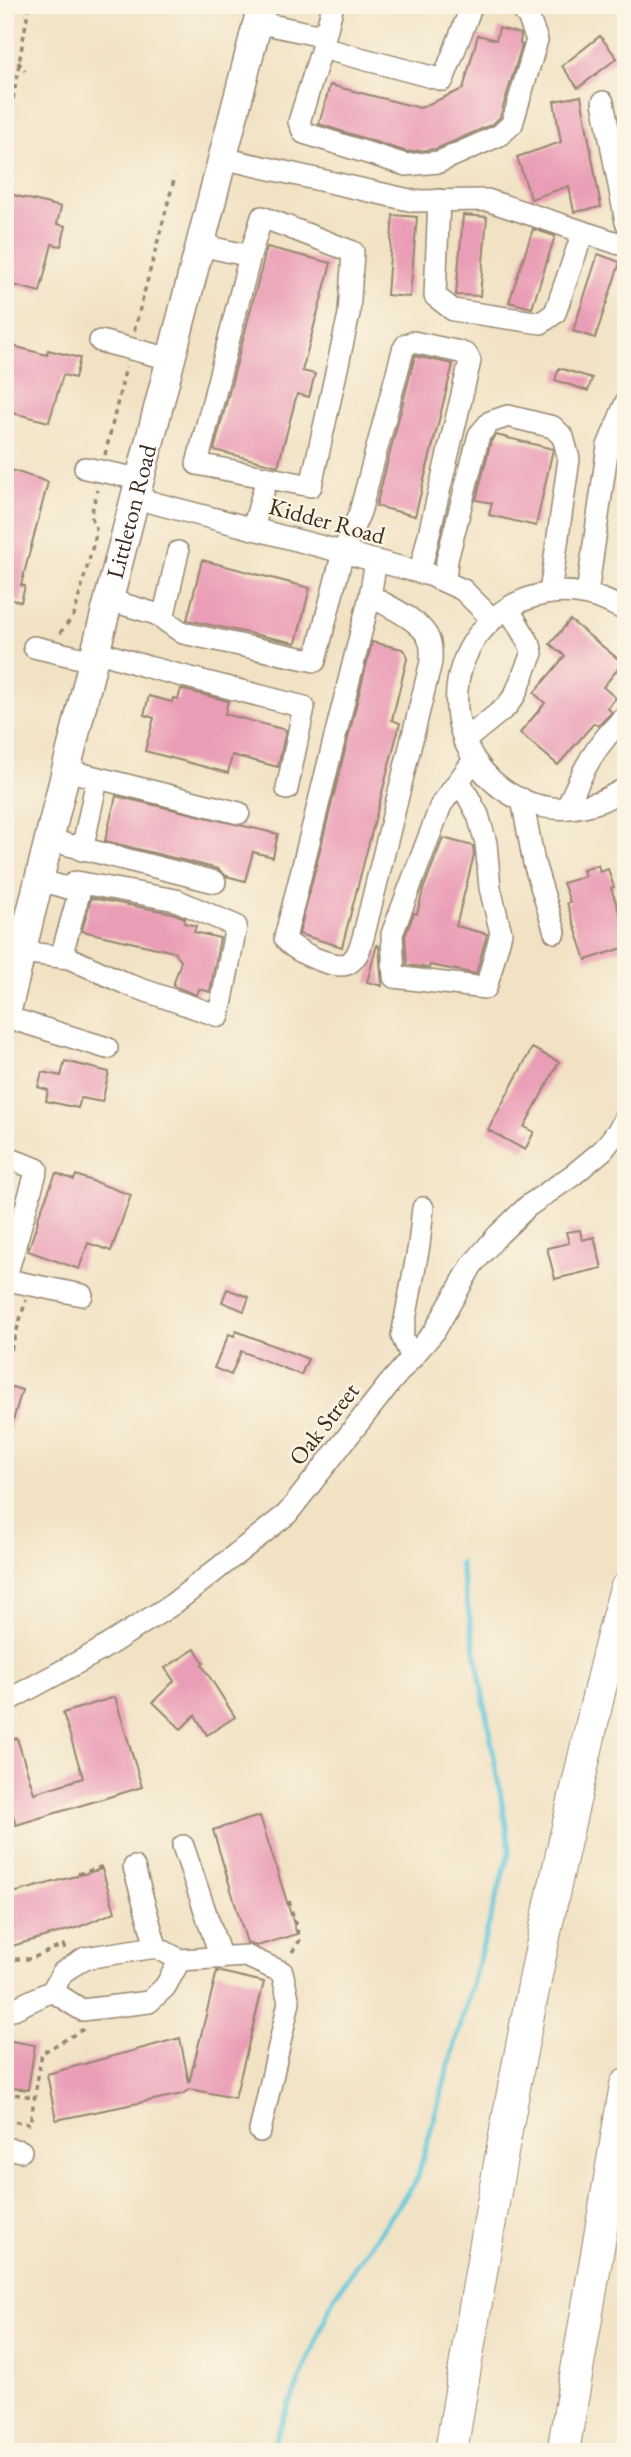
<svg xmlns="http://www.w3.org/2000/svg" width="631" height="2457" font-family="'EB Garamond',serif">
	<rect width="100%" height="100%" fill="#fcf5e5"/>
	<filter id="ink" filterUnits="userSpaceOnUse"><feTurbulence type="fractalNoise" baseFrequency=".0143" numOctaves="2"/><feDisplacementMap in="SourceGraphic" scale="14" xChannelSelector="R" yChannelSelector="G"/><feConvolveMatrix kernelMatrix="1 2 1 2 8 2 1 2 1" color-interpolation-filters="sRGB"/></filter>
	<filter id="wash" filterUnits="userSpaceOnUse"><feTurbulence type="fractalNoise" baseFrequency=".00686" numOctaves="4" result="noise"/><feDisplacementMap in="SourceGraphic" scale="28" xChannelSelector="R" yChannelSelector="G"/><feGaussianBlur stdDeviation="1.57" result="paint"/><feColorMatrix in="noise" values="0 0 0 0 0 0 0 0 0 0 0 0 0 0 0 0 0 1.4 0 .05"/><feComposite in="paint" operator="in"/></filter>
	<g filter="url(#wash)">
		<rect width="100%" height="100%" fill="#f1e2c4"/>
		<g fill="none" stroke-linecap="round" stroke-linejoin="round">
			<path stroke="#5ec6da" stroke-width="5" d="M270,2452L334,2297L417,2179L510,1849L460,1563"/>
		</g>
		<g id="blocks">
			<g fill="#ea9db6">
				<path d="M499,28L521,34L520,44L522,45L500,117L493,124L436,149L407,152L319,124L330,85L420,108L463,89L478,35L496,40Z"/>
				<path d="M600,36L617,58L578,88L562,66Z"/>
				<path d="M581,96L601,207L574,212L569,186L531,199L517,157L561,142L554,101Z"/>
				<path d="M5,193L61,207L57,224L66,226L61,246L52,244L40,292L5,283Z"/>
				<path d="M393,215L417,217L410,297L387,295Z"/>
				<path d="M463,215L487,217L480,296L456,295Z"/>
				<path d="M533,229L555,236L532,308L509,302Z"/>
				<path d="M267,247L331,263L302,371L315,374L309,397L297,394L278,466L214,450Z"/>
				<path d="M598,254L620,262L595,338L573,331Z"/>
				<path d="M5,344L47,355L48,350L80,358L75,378L63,375L49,422L5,411Z"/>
				<path d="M415,356L453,364L415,516L376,506Z"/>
				<path d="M559,368L592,378L588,391L555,380Z"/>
				<path d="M496,435L553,449L536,526L489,515L492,503L476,500L491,441Z"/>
				<path d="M5,468L48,482L21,585L25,586L21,602L5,598Z"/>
				<path d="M202,560L310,588L296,643L187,620Z"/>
				<path d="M570,620L623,663L603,687L616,698L607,708L612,712L598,726L594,723L558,765L520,733L545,703L534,693L565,656L550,644Z"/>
				<path d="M372,642L402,649L406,653L407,659L392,720L400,723L342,947L299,934Z"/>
				<path d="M181,689L228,701L225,714L286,730L278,767L232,755L228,773L145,751L154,718L144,715L149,696L172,702L173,698L178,699Z"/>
				<path d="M116,796L278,834L273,857L253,852L245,881L226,876L218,869L105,841Z"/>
				<path d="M443,838L473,846L474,855L456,926L487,934L476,974L430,965L429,968L407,965L405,936L414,913L417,914L423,890Z"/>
				<path d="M598,865L600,872L608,869L614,887L611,888L626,931V947L586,960L567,903L570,902L563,883L585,876L583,870Z"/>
				<path d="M91,898L172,913L185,918L184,923L196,926L194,932L220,938L210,992L199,989L197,995L173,986L181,961L174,952L82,931Z"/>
				<path d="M377,945L379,946L382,986L367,982Z"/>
				<path d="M532,1048L559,1062L524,1127L534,1132L525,1150L488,1130Z"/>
				<path d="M65,1061L109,1072L102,1102L81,1098L78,1108L46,1101L48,1090L38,1087L42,1072L61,1076Z"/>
				<path d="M56,1173L74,1180L76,1175L131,1195L111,1251L88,1243L79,1269L28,1251L38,1221L37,1220Z"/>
				<path d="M580,1230L582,1240L594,1237L602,1268L555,1279L547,1248L569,1243L566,1232Z"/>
				<path d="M227,1289L249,1297L244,1311L222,1302Z"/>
				<path d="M236,1331L308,1359L301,1375L241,1351L231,1375L214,1368L229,1334L234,1336Z"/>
				<path d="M5,1385L22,1390L9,1434H5Z"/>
				<path d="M195,1649L204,1663L202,1665L235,1717L207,1735L195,1715L181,1729L153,1702L174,1681L165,1668Z"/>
				<path d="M115,1697L142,1787L16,1825L5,1789V1741L17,1738L34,1793L83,1778L63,1713Z"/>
				<path d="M260,1816L297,1934L257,1946L247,1943L213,1830Z"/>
				<path d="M102,1869L115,1912L79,1927L5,1948V1895Z"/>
				<path d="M217,1971L264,1982L235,2098L190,2089L182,2094L56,2120L47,2074L180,2038L189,2083Z"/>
				<path d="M5,2040L35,2045L28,2090L5,2087Z"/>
			</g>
		</g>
	</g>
	<g filter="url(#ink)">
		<use href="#blocks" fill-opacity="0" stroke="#968671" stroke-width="2"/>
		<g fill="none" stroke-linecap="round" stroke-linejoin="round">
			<defs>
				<g id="minor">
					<path d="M333,5L322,48L443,80L472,5"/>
					<path d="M257,22L317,35L326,29"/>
					<path d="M322,48L299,122L304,133L406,165L439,162L500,135L512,124L537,40L528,16L518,5"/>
					<path d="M603,102L626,222"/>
					<path d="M222,158L414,201L487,200L626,246"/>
					<path d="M439,200L435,296L453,310L541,323L555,313L583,232"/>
					<path d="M200,245L250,256L197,464L311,486L349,314L353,252L262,217L250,256"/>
					<path d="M100,341L171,359"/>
					<path d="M85,468L140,479"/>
					<path d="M135,498L430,575L463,590L492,619"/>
					<path d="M253,529L267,478"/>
					<path d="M445,581L447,560L479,435L490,422L508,416L553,427L563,437L569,459L550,593"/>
					<path d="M587,594L608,446L626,402"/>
					<path d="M370,596C386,605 423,621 429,640C432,646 431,656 431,662L363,938C360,947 358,957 349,963C337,971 292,951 285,938L370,596L376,561"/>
					<path d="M109,600L156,614L183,633L315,661L343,552L360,512L403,350L406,345L413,342L460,352L467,355L470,361L420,572"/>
					<path d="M626,611C594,592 559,586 524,600C506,607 490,620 478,635C418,717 493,832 592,804C604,801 615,794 626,788"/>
					<path d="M163,619L178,552"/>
					<path d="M34,647L93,661"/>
					<path d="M96,651L148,667L304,707L287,789"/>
					<path d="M464,741L506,707L515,695L532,653L530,645L508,608"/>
					<path d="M66,770L239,813"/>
					<path d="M459,780L478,815L486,843L490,888L501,933L486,988L394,977L392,934L441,805L474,760"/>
					<path d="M522,799L534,863L555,932"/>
					<path d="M567,808C583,769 595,745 626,716"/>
					<path d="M49,840L215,882"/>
					<path d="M82,850L97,780"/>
					<path d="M22,952L69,958L129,985L219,1016L236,926L176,900L76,882L67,888L39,880"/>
					<path d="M61,957L82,883"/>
					<path d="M6,1017L107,1048"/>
					<path d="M5,1157L37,1169L5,1280"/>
					<path d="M7,1280L82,1295"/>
					<path d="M412,1358L402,1336L419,1245L423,1208"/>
					<path d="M5,1702L97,1652L173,1604L287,1514L389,1384L434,1332L472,1265L498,1235L528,1206L573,1175L603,1150L620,1128L626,1115"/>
					<path d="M183,1846L221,1958"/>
					<path d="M134,1867L156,1947"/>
					<path d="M52,1991L82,2010L149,2002L165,1987L180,1960"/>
					<path d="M5,2013L52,1991L63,1972L85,1958L156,1947L180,1960L246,1956L282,1972L289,2002L260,2131"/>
					<path d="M5,2148L21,2151"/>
				</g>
				<g id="major">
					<path id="s1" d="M5,1018L93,661L262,5"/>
				</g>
				<g id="highway">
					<path d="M451,2452C488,2226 526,2002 579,1780C594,1716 607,1651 626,1589"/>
					<path d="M563,2452L626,2085"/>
				</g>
			</defs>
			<use href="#minor" stroke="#968671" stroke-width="24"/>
			<use href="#major" stroke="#968671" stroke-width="31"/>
			<use href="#highway" stroke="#968671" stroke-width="34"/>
			<g stroke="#968671" stroke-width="3.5" stroke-dasharray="5 5" stroke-linecap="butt">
				<path d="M18,62L25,71"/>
				<path d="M13,99L29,5"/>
				<path d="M134,331L175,176"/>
				<path d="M105,455L126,367"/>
				<path d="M60,633L74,615L95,538L96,528L91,516L97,490"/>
				<path d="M5,1369L26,1300"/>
				<path d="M78,1874L104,1866"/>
				<path d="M289,1901L300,1940L290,1955"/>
				<path d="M5,1959H30L63,1945L65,1949"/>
				<path d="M5,2093L34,2097"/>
				<path d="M5,2120L30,2124L42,2053L84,2029"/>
			</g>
			<use href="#minor" stroke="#fff" stroke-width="21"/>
			<use href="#major" stroke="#fff" stroke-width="28"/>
			<use href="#highway" stroke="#fff" stroke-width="32"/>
		</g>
	</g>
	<g text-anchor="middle" stroke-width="5" stroke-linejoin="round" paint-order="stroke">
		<g font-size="24" fill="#3b2a1e" stroke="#fcf5e5">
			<text dy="8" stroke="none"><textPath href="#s1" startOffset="522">Littleton Road</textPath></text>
			<text transform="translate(327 521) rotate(15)" y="8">Kidder Road</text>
			<text transform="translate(324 1424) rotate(-52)" y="8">Oak Street</text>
		</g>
	</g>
	<rect width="631" height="2457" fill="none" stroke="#fcf5e5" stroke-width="28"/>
</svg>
